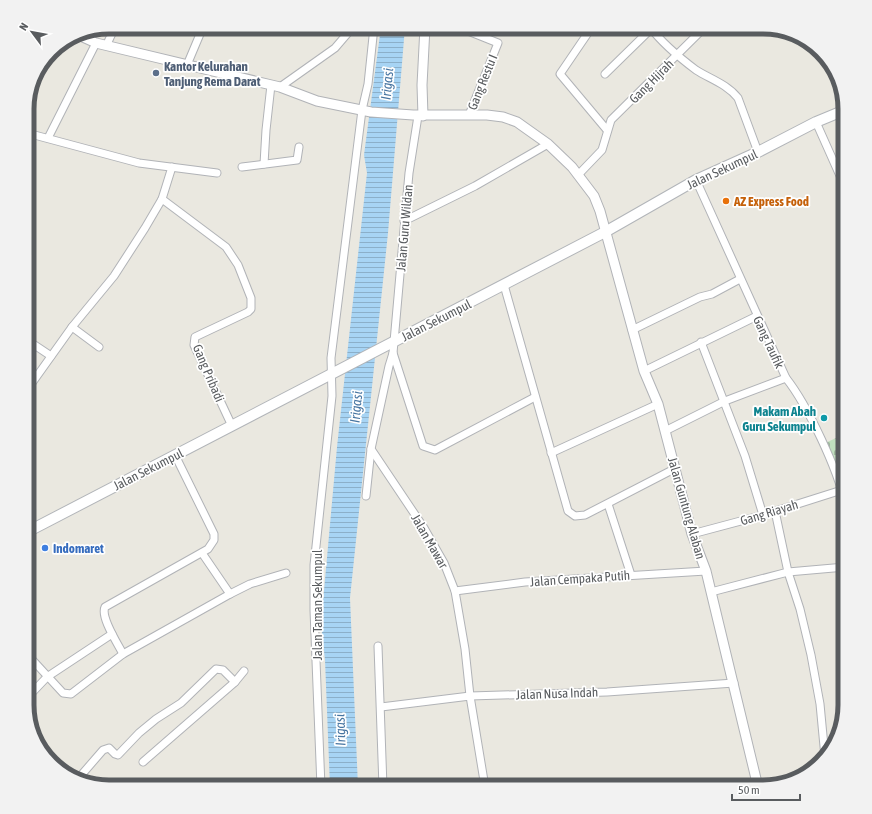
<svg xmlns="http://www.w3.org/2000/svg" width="872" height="814" font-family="'Asap Condensed',sans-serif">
	<defs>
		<pattern id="cemetery-stones" width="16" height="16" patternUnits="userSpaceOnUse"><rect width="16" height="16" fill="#c0dfbf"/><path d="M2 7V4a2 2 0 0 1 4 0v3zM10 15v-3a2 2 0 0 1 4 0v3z" fill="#9fb89e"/></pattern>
		<pattern id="water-rules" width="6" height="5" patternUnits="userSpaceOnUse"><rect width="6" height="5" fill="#a7d4f4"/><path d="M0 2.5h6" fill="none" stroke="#8bafc9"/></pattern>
	</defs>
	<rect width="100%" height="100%" fill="#eae8e0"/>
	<path fill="url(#cemetery-stones)" d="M843,435L845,440V478L842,477L825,443Z"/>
	<path fill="url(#water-rules)" d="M381,27H405L388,233L350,598L358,787H330L325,660L321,624L337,447L367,173L364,155Z"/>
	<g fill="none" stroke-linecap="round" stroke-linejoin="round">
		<defs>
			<g id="minor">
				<path d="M458,27L498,43L469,115"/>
				<path d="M592,27L560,74L607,130"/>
				<path d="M650,27C662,43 680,58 696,70C710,79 727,84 738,98L758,152"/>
				<path d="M107,44L115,27"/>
				<path d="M187,65L203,27"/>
				<path d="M605,74L651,29"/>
				<path d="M280,87L335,48L353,27"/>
				<path d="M418,116L409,173L393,353L423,446L435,450L535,397"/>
				<path d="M816,122L845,187"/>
				<path d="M27,133L139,163L217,173"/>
				<path d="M48,138L96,43"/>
				<path d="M264,164L266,130L271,85"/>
				<path d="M242,167L297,160L299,147"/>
				<path d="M578,175L602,150L611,120L705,27"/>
				<path d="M696,180L786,378C808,406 837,468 845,503"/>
				<path d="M162,199L226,247L238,265L251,298V309L248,312L195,337L194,345L232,426"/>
				<path d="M404,221L475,186L548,144"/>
				<path d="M27,247L29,244"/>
				<path d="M504,285L568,511L575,516L585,515L676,468"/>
				<path d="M632,330L700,297L712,294L740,279"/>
				<path d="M27,340L51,356"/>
				<path d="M701,342L745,456L763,515"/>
				<path d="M99,347L72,327L114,276L145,228L162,199L172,167"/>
				<path d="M393,353L389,366L371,449L424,528L444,563L455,591L465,649L470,696L485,787"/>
				<path d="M644,371L757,316"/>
				<path d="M27,390L72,327"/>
				<path d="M665,431L725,401L786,378"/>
				<path d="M551,453L658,404"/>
				<path d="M366,496L371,449"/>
				<path d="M608,504L631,575"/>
				<path d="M775,511L788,572L800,609L811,655L820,704L825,757"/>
				<path d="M692,534L763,515L845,489"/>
				<path d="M202,553L230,594"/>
				<path d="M455,591L525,582L706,571"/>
				<path d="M711,592L788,572L845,567"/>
				<path d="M378,646L383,787"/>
				<path d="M27,654L63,693L71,694L123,654L230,594L250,584L286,573"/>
				<path d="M123,654C118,644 100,617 105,607L208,549L214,540V534L175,455"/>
				<path d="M27,698L47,677L112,634"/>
				<path d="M381,707L470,696L607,692L734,683"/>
				<path d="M143,762L235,682L244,671"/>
				<path d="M77,780L103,750L109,748L115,754L118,755L139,733L156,719L181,703L216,669L223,670L235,682"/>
				<path d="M321,787L314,610V565L332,396L331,358L362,110L368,84L374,27"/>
			</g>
			<g id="tertiary">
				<path d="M76,34L96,43L280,87L317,101L371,112L413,115H487L503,117L517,122L524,127L548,144L572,167L594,196L600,211L644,371L658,404L692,534L706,571L758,787"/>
				<path d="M423,116L422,85L425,27"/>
			</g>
			<path id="secondary" d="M27,532L605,232L696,180L758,152L816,122L845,110"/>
		</defs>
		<use href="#minor" stroke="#b1b3b7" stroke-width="9"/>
		<use href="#tertiary" stroke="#b1b3b7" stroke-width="11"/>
		<use href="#secondary" stroke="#b2b5b9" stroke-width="12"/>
		<use href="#minor" stroke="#fff" stroke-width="7"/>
		<use href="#tertiary" stroke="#fff" stroke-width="9"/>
		<use href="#secondary" stroke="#fff" stroke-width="10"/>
	</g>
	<circle fill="#5c6f8a" stroke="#fff" stroke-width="1.5" cx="156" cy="73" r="4"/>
	<circle fill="#e8710a" stroke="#fff" stroke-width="1.5" cx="726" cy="201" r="4"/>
	<circle fill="#0f9aa8" stroke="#fff" stroke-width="1.5" cx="824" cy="418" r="4"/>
	<circle fill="#3f7fe0" stroke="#fff" stroke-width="1.5" cx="45" cy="548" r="4"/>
	<g text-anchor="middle" stroke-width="3.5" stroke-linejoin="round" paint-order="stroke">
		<g font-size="13" font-weight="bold" fill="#4e5e75" stroke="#fff" text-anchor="start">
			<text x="164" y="71">Kantor Kelurahan<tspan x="164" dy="15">Tanjung Rema Darat</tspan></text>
		</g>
		<g font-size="13" fill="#595c5f" stroke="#fff">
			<text transform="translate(651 81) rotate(-45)" y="5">Gang Hijrah</text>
			<text transform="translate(482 82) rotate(-68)" y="5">Gang Restu I</text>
			<text transform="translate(722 169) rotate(-25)" y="5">Jalan Sekumpul</text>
			<text transform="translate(404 228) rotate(-85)" y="5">Jalan Guru Wildan</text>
			<text transform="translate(436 320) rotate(-27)" y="5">Jalan Sekumpul</text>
			<text transform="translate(769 342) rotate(65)" y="5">Gang Taufik</text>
			<text transform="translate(209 373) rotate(67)" y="5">Gang Pribadi</text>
			<text transform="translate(148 469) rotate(-27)" y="5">Jalan Sekumpul</text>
			<text transform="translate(687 508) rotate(74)" y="5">Jalan Guntung Alaban</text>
			<text transform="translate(769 512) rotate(-17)" y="5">Gang Riayah</text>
			<text transform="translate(430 541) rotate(60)" y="5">Jalan Mawar</text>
			<text transform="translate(580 578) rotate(-4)" y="5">Jalan Cempaka Putih</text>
			<text transform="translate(317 605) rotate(-90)" y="5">Jalan Taman Sekumpul</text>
			<text transform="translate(557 693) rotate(-2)" y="5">Jalan Nusa Indah</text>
		</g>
		<g font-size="13" font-weight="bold" fill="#c56008" stroke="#fff" text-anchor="start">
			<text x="734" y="206">AZ Express Food</text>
		</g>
		<g font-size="13" font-weight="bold" fill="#0d838f" stroke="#fff" text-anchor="end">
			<text x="816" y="416">Makam Abah<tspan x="816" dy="15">Guru Sekumpul</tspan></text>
		</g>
		<g font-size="13" font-weight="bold" fill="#366cbe" stroke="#fff" text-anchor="start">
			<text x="53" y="553">Indomaret</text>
		</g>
		<g font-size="14" font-style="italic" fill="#4876a2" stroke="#fff">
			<text transform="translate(387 84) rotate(-85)" y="5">Irigasi</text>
			<text transform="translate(356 407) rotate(-85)" y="5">Irigasi</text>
			<text transform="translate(340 730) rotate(-92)" y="5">Irigasi</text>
		</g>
	</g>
	<path d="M0 0H872V814H0ZM109 34H763A75 75 0 0 1 838 109V705A75 75 0 0 1 763 780H109A75 75 0 0 1 34 705V109A75 75 0 0 1 109 34Z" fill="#f2f2f2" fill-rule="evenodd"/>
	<path fill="none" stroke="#595c5f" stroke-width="5" d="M109 34H763A75 75 0 0 1 838 109V705A75 75 0 0 1 763 780H109A75 75 0 0 1 34 705V109A75 75 0 0 1 109 34Z"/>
	<g transform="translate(32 32) rotate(302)" stroke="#ffffff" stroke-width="3" paint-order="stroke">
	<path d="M0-3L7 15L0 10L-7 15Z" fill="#595c5f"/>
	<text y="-6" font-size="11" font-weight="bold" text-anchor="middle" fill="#595c5f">N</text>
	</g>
	<path d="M732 794v6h68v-6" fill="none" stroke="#595c5f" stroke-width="2"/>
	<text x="738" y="794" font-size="12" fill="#595c5f" stroke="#ffffff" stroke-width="3" paint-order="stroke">50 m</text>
</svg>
